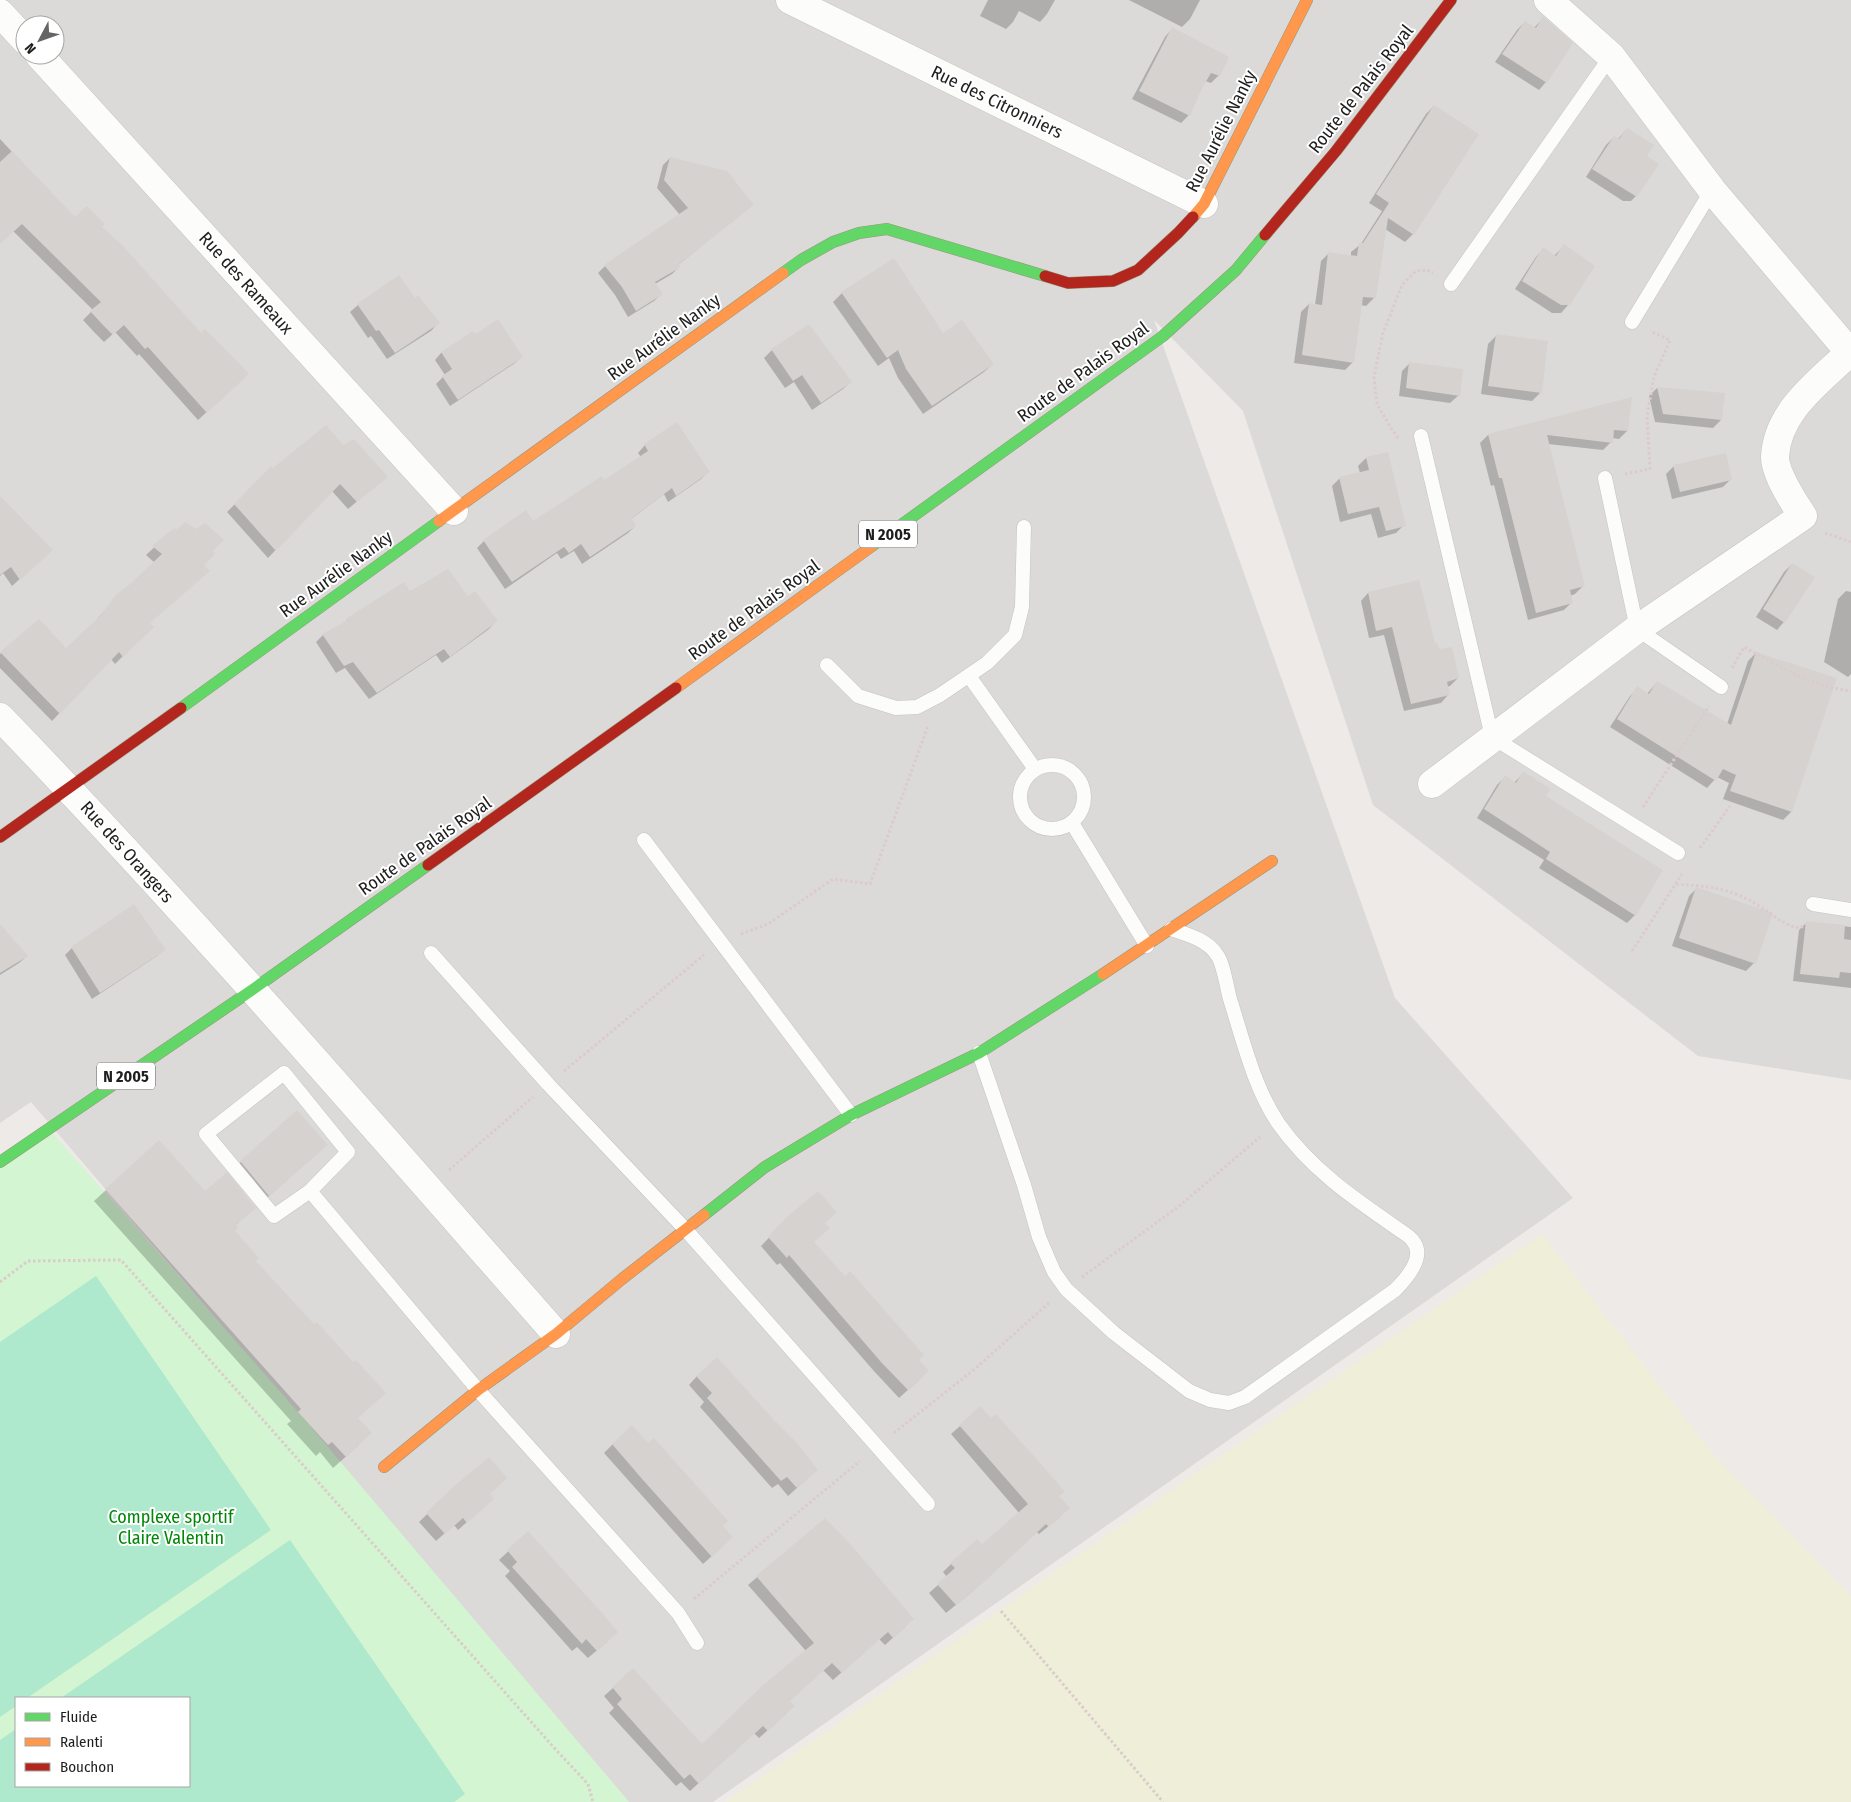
<svg xmlns="http://www.w3.org/2000/svg" width="1851" height="1802" font-family="'Fira Sans Condensed',sans-serif">
	<rect width="100%" height="100%" fill="#edeae7"/>
	<path fill="#dcdad8" fill-rule="evenodd" d="M0,0H1851V1080L1698,1056L1373,805L1243,411L1154,320L1395,998L1573,1198L713,1802H629L31,1102L0,1123ZM25,25H55V55H25Z"/>
	<path fill="#efeed9" d="M1542,1234L1713,1454L1851,1596V1802H725L1169,1492Z"/>
	<path fill="#d3f5d1" fill-rule="evenodd" d="M49,1129L305,1420L629,1802H0V1162ZM16,1698H189V1786H16Z"/>
	<g fill="#aee8cd">
		<path d="M96,1276L271,1530L27,1698H16V1706L0,1717V1342Z"/>
		<path d="M290,1540L465,1794L454,1802H0V1740L16,1729V1786H189V1698H61Z"/>
	</g>
	<g fill="#0003">
		<path d="M988,0H1055L1047,14L1040,22L1019,11L1013,22L1006,29L980,16Z"/>
		<path d="M1129,0H1200L1190,19L1182,27Z"/>
		<path d="M1543,18L1546,82L1539,90L1495,62L1517,30L1525,22L1534,28Z"/>
		<path d="M1172,29L1219,75L1211,83L1205,81L1188,116L1181,123L1132,99L1165,37Z"/>
		<path d="M1434,106L1413,234L1405,242L1385,229L1374,298L1366,306L1361,305L1353,362L1345,370L1294,363L1301,312L1309,304L1315,305L1321,261L1329,253L1351,256V252L1361,244L1382,211L1369,203L1426,114Z"/>
		<path d="M1627,129L1645,157L1639,193L1631,201H1623L1586,177L1606,145L1614,137L1617,140Z"/>
		<path d="M0,139L75,219L100,227L239,382L198,420L139,354L137,356L115,332L104,342L94,332L83,320L93,310L13,231L0,243Z"/>
		<path d="M670,158L752,205L678,265L679,267L672,274L655,284L661,294L654,301L628,317L615,295L598,273L605,266L680,215L657,188L663,165Z"/>
		<path d="M1564,246L1569,304L1561,313H1552L1515,289L1536,257L1543,249L1554,256Z"/>
		<path d="M894,260L943,335L993,364L984,372L923,414L898,378L889,358L878,366L833,302L842,293Z"/>
		<path d="M399,277L414,300L438,323L431,331L387,359L371,336L368,338L350,312L358,305Z"/>
		<path d="M473,332L475,336L522,356L515,363L450,406L436,384L445,375L435,360L441,353Z"/>
		<path d="M1496,336L1540,393L1532,401L1481,394L1488,344Z"/>
		<path d="M772,350L851,381L843,389L812,410L794,382L785,388L764,358Z"/>
		<path d="M1410,363L1459,395L1450,403L1399,396L1402,371Z"/>
		<path d="M1657,388L1721,420L1713,428L1655,422L1649,396Z"/>
		<path d="M1631,399L1627,431L1619,439L1612,438L1611,442L1603,450L1548,444L1583,586L1575,594L1570,596L1572,602L1564,610L1528,620L1494,485L1491,486L1480,443L1488,435Z"/>
		<path d="M645,445L708,472L701,479L668,502L664,494L631,519L635,526L628,533L582,564L574,551L561,559L557,553L505,589L477,548L484,541L532,523L604,482L641,457L638,453Z"/>
		<path d="M343,446L386,477L348,509L332,491L268,558L227,512L271,468L273,469Z"/>
		<path d="M1366,458L1404,525L1396,533L1378,538L1371,514L1340,522L1332,486L1340,478L1360,473L1358,466Z"/>
		<path d="M1674,466L1731,479L1723,487L1672,499L1666,474Z"/>
		<path d="M0,515L44,557L12,586L3,573L0,576Z"/>
		<path d="M174,529L212,551L148,624L152,627L115,664L111,659L52,721L0,668V654L39,621L66,650L93,624L117,596L155,563L146,555Z"/>
		<path d="M1792,564L1784,622L1777,630L1756,617L1784,572Z"/>
		<path d="M1846,591L1851,592V674L1848,677L1824,662L1838,599Z"/>
		<path d="M410,592L467,597L496,621L489,629L442,663L436,655L369,699L345,668L336,673L316,642L323,635L343,625L348,619Z"/>
		<path d="M1368,593L1434,645L1458,678L1450,686L1446,687L1448,695L1441,703L1404,711L1384,635L1369,638L1361,601Z"/>
		<path d="M1756,653L1835,679L1791,812L1783,820L1723,799L1729,783L1717,777L1707,788L1610,727L1630,696L1638,688L1647,694L1657,682L1727,724L1748,661Z"/>
		<path d="M1523,773L1544,797L1635,915L1627,923L1539,868L1544,860L1477,818L1497,785L1505,777L1514,783Z"/>
		<path d="M1697,888L1754,963L1746,971L1672,946L1689,896Z"/>
		<path d="M1807,922L1851,927V988L1793,981L1799,930Z"/>
		<path d="M0,934L27,956L19,963L0,975Z"/>
		<path d="M72,948L164,950L157,956L92,999L65,955Z"/>
		<path d="M297,1112L317,1153L260,1204L232,1170Z"/>
		<path d="M106,1190L205,1193L254,1208L235,1226L233,1232L254,1261L357,1418L359,1445L333,1468L320,1452L316,1456L287,1424L291,1421L94,1201Z"/>
		<path d="M788,1218L824,1223L813,1242L919,1380L899,1398L873,1370L780,1263L777,1265L761,1246Z"/>
		<path d="M697,1376L808,1478L788,1496L778,1484L772,1488L700,1407L704,1402L689,1385Z"/>
		<path d="M960,1426L1058,1497L1060,1517L1039,1534L1037,1532L973,1591L946,1613L929,1593L947,1577L943,1572L951,1564L981,1546L1019,1513L951,1434Z"/>
		<path d="M613,1444L723,1546L703,1564L604,1453Z"/>
		<path d="M453,1489L488,1494L484,1507L458,1530L454,1525L436,1541L419,1522Z"/>
		<path d="M824,1520L905,1627L885,1645L879,1639L833,1680L823,1670L789,1701L785,1715L759,1738L754,1733L690,1791L681,1782L676,1786L609,1713L614,1708L604,1696L633,1670L702,1746L806,1651L748,1585Z"/>
		<path d="M528,1533L608,1641L588,1658L577,1647L572,1651L505,1576L510,1571L499,1560Z"/>
	</g>
	<g fill="#d6d2cf">
		<path d="M1543,16L1573,43L1547,83L1502,54L1525,21L1536,28Z"/>
		<path d="M1172,27L1229,57L1220,76L1211,73L1201,90L1190,116L1139,91Z"/>
		<path d="M1434,105L1479,134L1414,235L1388,218L1376,298L1363,297L1354,363L1302,355L1309,303L1322,305L1328,252L1357,256L1359,243H1363L1389,203L1376,194Z"/>
		<path d="M1627,128L1654,145L1647,156L1659,164L1637,197L1592,169L1614,136L1619,139Z"/>
		<path d="M12,151L75,217L87,206L105,224L102,227L122,245L201,333L205,329L249,374L207,413L148,347L145,349L124,325L113,335L102,324L90,311L101,302L22,224L0,244V162Z"/>
		<path d="M670,157L727,171L754,205L679,264L681,267L655,282L663,294L636,311L622,287L604,265L688,208L664,180Z"/>
		<path d="M1564,244L1595,266L1570,305H1561L1522,281L1543,247L1556,256Z"/>
		<path d="M894,258L943,333L962,320L994,364L932,406L906,369L898,350L887,358L841,292Z"/>
		<path d="M399,275L415,298L418,295L440,323L395,353L379,330L376,331L357,304Z"/>
		<path d="M498,319L523,357L458,400L442,376L452,369L441,352L473,331L476,334Z"/>
		<path d="M809,324L852,382L821,403L802,375L793,381L771,349Z"/>
		<path d="M1496,334L1548,341L1542,393L1488,386Z"/>
		<path d="M1409,362L1463,369L1460,396L1406,388Z"/>
		<path d="M1657,387L1725,393L1722,420L1663,414Z"/>
		<path d="M1632,397L1628,431L1614,430L1613,443L1547,435L1585,586L1570,590L1573,603L1536,613L1502,478H1499L1488,434Z"/>
		<path d="M677,422L710,472L676,496L672,488L632,518L636,526L590,557L581,544L569,553L564,547L512,582L483,540L526,510L533,521L602,476L604,480L648,451L644,444Z"/>
		<path d="M326,425L343,445L354,439L388,477L357,502L340,484L276,551L234,504L271,466L273,468Z"/>
		<path d="M1388,452L1406,526L1386,531L1379,507L1348,514L1339,477L1369,470L1366,457Z"/>
		<path d="M1726,453L1732,480L1680,492L1673,465Z"/>
		<path d="M0,496L53,550L20,580L11,567L0,575Z"/>
		<path d="M185,522L196,529L205,523L224,540L213,551L215,554L204,565L210,571L150,623L154,627L123,657L119,652L60,714L0,652L39,619L66,648L100,616L116,595L129,585L162,554L152,546L174,528L177,530Z"/>
		<path d="M1792,563L1815,577L1785,623L1763,609Z"/>
		<path d="M448,569L468,596L475,591L498,621L450,657L444,649L377,693L353,662L344,666L322,634L348,620L347,618L404,582L410,591Z"/>
		<path d="M1419,580L1435,643H1437L1439,649L1452,647L1459,678L1447,682L1450,695L1411,704L1392,627L1376,631L1368,592Z"/>
		<path d="M1756,652L1837,678L1792,812L1730,791L1736,775L1723,769L1716,781L1617,719L1637,686L1649,694L1657,681L1731,725Z"/>
		<path d="M1523,771L1551,789L1546,796L1663,870L1636,916L1546,859L1550,852L1484,809L1505,775L1516,783Z"/>
		<path d="M1696,887L1773,913L1756,964L1679,938Z"/>
		<path d="M134,904L166,950L100,993L71,947Z"/>
		<path d="M1806,921L1845,925L1844,939L1851,940V973L1840,972L1839,978L1800,974Z"/>
		<path d="M0,924L28,956L0,973Z"/>
		<path d="M297,1110L328,1145L269,1196L240,1161Z"/>
		<path d="M159,1140L205,1191L227,1172L256,1208L236,1225L238,1228L235,1231L259,1258L256,1261L314,1324L317,1322L353,1362L356,1360L386,1393L358,1418L372,1433L346,1457L332,1442L328,1445L298,1412L301,1409L105,1189Z"/>
		<path d="M818,1191L837,1212L825,1223L830,1228L814,1242L845,1276L850,1271L924,1355L919,1360L929,1371L908,1390L881,1362L789,1255L787,1258L768,1237L787,1217Z"/>
		<path d="M717,1357L773,1419L798,1444L818,1470L797,1488L787,1477L781,1481L707,1398L712,1393L696,1376Z"/>
		<path d="M980,1406L991,1418L996,1414L1041,1464L1065,1492L1059,1496L1070,1508L1049,1527L1046,1524L983,1583L956,1605L937,1584L955,1568L950,1563L977,1539L982,1544L1028,1504L959,1425Z"/>
		<path d="M632,1425L648,1443L654,1438L728,1521L723,1526L733,1537L712,1557L643,1480L612,1444Z"/>
		<path d="M489,1457L507,1478L490,1494L494,1499L467,1523L463,1518L445,1534L426,1513L452,1488Z"/>
		<path d="M825,1518L852,1546L914,1619L893,1638L888,1632L842,1673L832,1663L790,1701L795,1706L768,1731L763,1726L699,1784L690,1774L684,1779L617,1704L622,1699L612,1687L633,1668L702,1744L762,1686L814,1643L756,1576Z"/>
		<path d="M528,1531L603,1614L618,1632L597,1651L586,1639L582,1644L512,1567L517,1562L507,1550Z"/>
	</g>
	<g fill="none" stroke-linecap="round" stroke-linejoin="round">
		<defs>
			<g id="lane">
				<path d="M1451,284L1611,56"/>
				<path d="M1632,322L1712,190"/>
				<path d="M1421,436L1492,737L1678,853"/>
				<path d="M1605,478L1637,629L1721,687"/>
				<path d="M827,665L858,696L896,708L917,707L940,695L987,663L1015,635L1022,607L1024,527"/>
				<path d="M969,676L1035,769"/>
				<circle cx="1052" cy="797" r="32"/>
				<path d="M1072,823L1147,946"/>
				<path d="M644,840L851,1115"/>
				<path d="M1813,904L1851,910"/>
				<path d="M431,953L548,1084L685,1229L928,1504"/>
				<path d="M979,1053L1024,1185L1039,1237L1054,1272L1066,1289L1114,1333L1189,1391L1210,1400L1229,1403L1245,1397L1395,1290C1406,1279 1426,1257 1413,1241C1411,1238 1407,1235 1404,1233C1356,1200 1312,1171 1278,1123C1254,1087 1243,1040 1230,999C1227,988 1223,962 1217,955C1208,940 1186,934 1171,929"/>
				<path d="M310,1191L348,1152L284,1073L206,1134L274,1216L310,1191L478,1390L678,1613L697,1643"/>
			</g>
			<g id="street">
				<path d="M790,0L1204,204"/>
				<path d="M1548,0L1611,56L1712,190L1851,354"/>
				<path d="M0,13L25,40"/>
				<path d="M39,55L454,511"/>
				<path d="M0,717C192,916 373,1126 556,1334"/>
				<path d="M1432,784L1637,629L1803,516C1794,503 1775,473 1775,457C1777,411 1819,382 1850,352"/>
			</g>
			<g id="fast">
				<path d="M783,273L801,260L833,242L859,233L887,229L1045,276"/>
				<path d="M872,546L1163,336L1236,270L1265,235"/>
				<path d="M181,708L439,521"/>
				<path d="M0,1162L252,990L428,865"/>
				<path d="M704,1215L765,1167L851,1115L979,1053L1103,974"/>
			</g>
			<g id="slow">
				<path d="M1193,217L1204,204L1307,0"/>
				<path d="M439,521L783,273"/>
				<path d="M676,688L872,546"/>
				<path d="M1103,974L1272,861"/>
				<path d="M384,1467L478,1390L556,1334L622,1279L704,1215"/>
			</g>
			<g id="jam">
				<path d="M1265,235L1336,151L1451,0"/>
				<path d="M1045,276L1068,283L1113,281L1138,270L1178,233L1193,217"/>
				<path d="M0,837L181,708"/>
				<path d="M428,865L676,688"/>
			</g>
		</defs>
		<use href="#lane" stroke="#c5c4c3" stroke-width="15"/>
		<use href="#street" stroke="#c5c4c3" stroke-width="29"/>
		<use href="#fast" stroke="#97977e" stroke-width="12"/>
		<use href="#slow" stroke="#97977e" stroke-width="12"/>
		<use href="#jam" stroke="#97977e" stroke-width="12"/>
		<g stroke="#dbcbca" stroke-width="3" stroke-dasharray="2.5 2.5" stroke-linecap="butt">
			<path d="M1398,438L1391,428L1377,404L1374,377L1383,333L1402,285L1416,271L1427,270L1433,273"/>
			<path d="M1625,474L1650,469L1647,416L1654,377L1670,340L1650,331"/>
			<path d="M1825,533L1851,542"/>
			<path d="M1732,668L1744,647C1778,666 1811,686 1851,691"/>
			<path d="M1643,807L1709,706"/>
			<path d="M1700,848L1730,806"/>
			<path d="M1676,884C1703,886 1724,887 1749,900C1766,908 1782,926 1800,928L1806,924"/>
			<path d="M741,934L768,924L833,879L870,884L928,726"/>
			<path d="M1632,951L1682,874"/>
			<path d="M564,1071L704,955"/>
			<path d="M449,1170L533,1097"/>
			<path d="M1082,1277L1178,1207L1260,1137"/>
			<path d="M0,1282L28,1261L121,1260L557,1751L588,1784L593,1802"/>
			<path d="M894,1433L976,1368L1050,1302"/>
			<path d="M694,1599L860,1461"/>
			<path d="M1001,1611L1163,1802"/>
		</g>
		<use href="#lane" stroke="#fcfcfb" stroke-width="14"/>
		<use href="#street" stroke="#fcfcfb" stroke-width="28"/>
		<use href="#fast" stroke="#63d668" stroke-width="11"/>
		<use href="#slow" stroke="#ff974d" stroke-width="11"/>
		<use href="#jam" stroke="#b3261e" stroke-width="11"/>
	</g>
	<g text-anchor="middle" stroke-width="4" stroke-linejoin="round" paint-order="stroke">
		<g fill="#fff" stroke="#626262" stroke-width="1">
			<rect x="859" y="520.5" width="58" height="27" rx="4"/>
			<rect x="97" y="1062.5" width="58" height="27" rx="4"/>
		</g>
		<g font-size="16" font-weight="bold" fill="#1e1e1e">
			<text x="888" y="540">N 2005</text>
			<text x="126" y="1082">N 2005</text>
		</g>
		<g font-size="18" fill="#1e1e1e" stroke="#fff">
			<text transform="translate(1361 89) rotate(-52)" y="6">Route de Palais Royal</text>
			<text transform="translate(997 102) rotate(26)" y="6">Rue des Citronniers</text>
			<text transform="translate(1221 131) rotate(-63)" y="6">Rue Aurélie Nanky</text>
			<text transform="translate(246 283) rotate(48)" y="6">Rue des Rameaux</text>
			<text transform="translate(664 337) rotate(-36)" y="6">Rue Aurélie Nanky</text>
			<text transform="translate(1083 372) rotate(-36)" y="6">Route de Palais Royal</text>
			<text transform="translate(336 574) rotate(-36)" y="6">Rue Aurélie Nanky</text>
			<text transform="translate(754 610) rotate(-36)" y="6">Route de Palais Royal</text>
			<text transform="translate(425 846) rotate(-35)" y="6">Route de Palais Royal</text>
			<text transform="translate(127 852) rotate(48)" y="6">Rue des Orangers</text>
		</g>
		<g font-size="18" fill="#018707" stroke="#fff">
			<text x="171" y="1523">Complexe sportif<tspan x="171" dy="21">Claire Valentin</tspan></text>
		</g>
	</g>
	<rect x="15" y="1697" width="175" height="90" fill="#ffffff" stroke="#a5a5a5"/>
	<rect x="25" y="1713" width="25" height="8" fill="#63d668" stroke="#a5a5a5"/>
	<text x="60" y="1722" font-size="15" fill="#1e1e1e">Fluide</text>
	<rect x="25" y="1738" width="25" height="8" fill="#ff974d" stroke="#a5a5a5"/>
	<text x="60" y="1747" font-size="15" fill="#1e1e1e">Ralenti</text>
	<rect x="25" y="1763" width="25" height="8" fill="#b3261e" stroke="#a5a5a5"/>
	<text x="60" y="1772" font-size="15" fill="#1e1e1e">Bouchon</text>
	<g transform="translate(40 40) rotate(229)"><circle r="24" fill="#ffffff" stroke="#a5a5a5"/>
	<path d="M0-4L9 19L0 12L-9 19Z" fill="#666564"/>
	<text y="-8" font-size="14" font-weight="bold" text-anchor="middle" fill="#1e1e1e">N</text>
	</g>
</svg>
